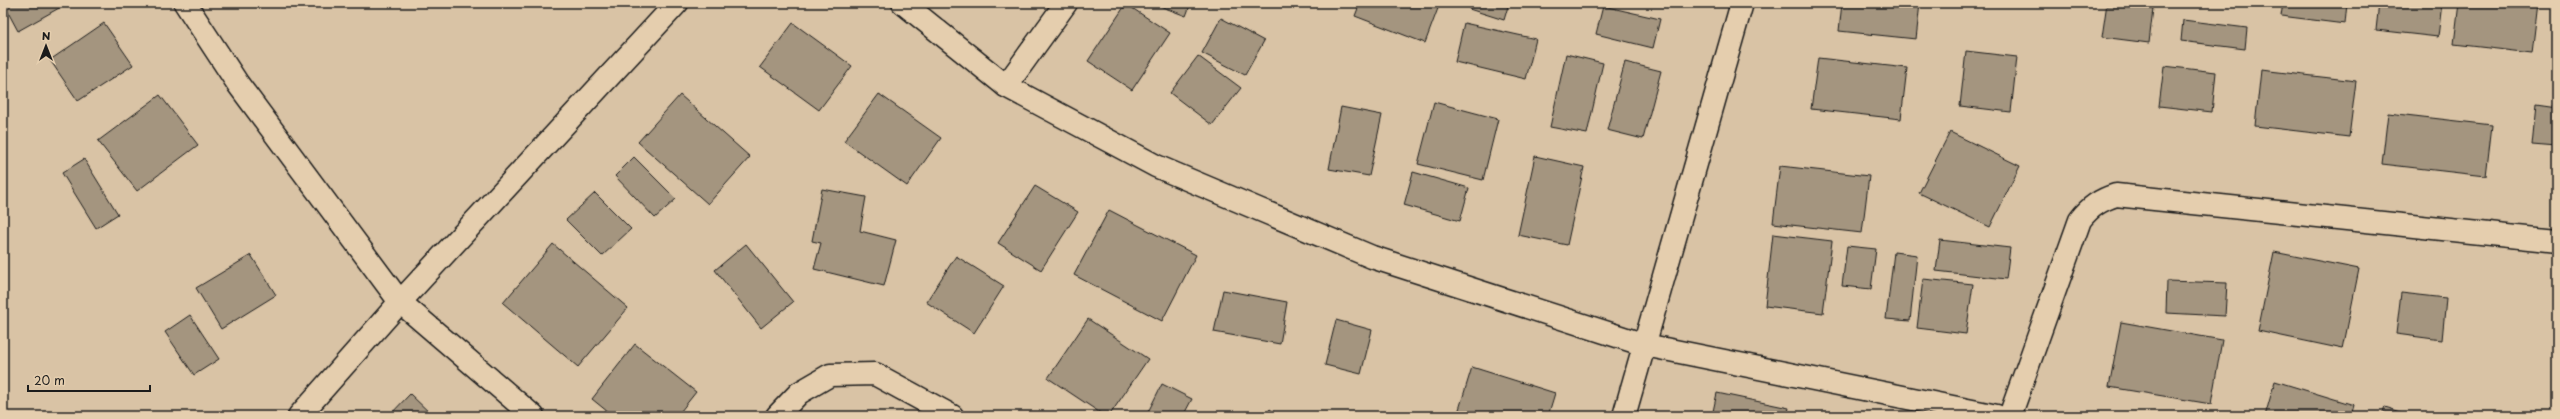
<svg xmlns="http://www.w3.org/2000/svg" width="2560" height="419" font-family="'Playpen Sans',sans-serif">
	<rect width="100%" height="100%" fill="#d9c3a5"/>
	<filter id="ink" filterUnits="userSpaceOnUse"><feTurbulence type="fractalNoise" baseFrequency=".025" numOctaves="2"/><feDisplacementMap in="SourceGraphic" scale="8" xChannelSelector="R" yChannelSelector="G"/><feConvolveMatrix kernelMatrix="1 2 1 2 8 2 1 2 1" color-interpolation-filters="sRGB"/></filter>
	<g filter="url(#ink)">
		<g fill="#a4957f" stroke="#1c1c1c">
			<path d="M3,3H68L18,31Z"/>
			<path d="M1152,3H1191L1186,16Z"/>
			<path d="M1360,3H1440L1425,43L1355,16Z"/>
			<path d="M1470,3H1509L1504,20L1469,9Z"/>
			<path d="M1842,3H1920L1916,39L1839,31Z"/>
			<path d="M2107,3L2153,8L2149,43L2102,37Z"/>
			<path d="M2222,3H2256L2255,7Z"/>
			<path d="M2283,3H2347L2345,24L2281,16Z"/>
			<path d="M2379,3H2442L2438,37L2376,30Z"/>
			<path d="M2459,3H2538L2532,53L2454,44Z"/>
			<path d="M1126,4L1170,33L1132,90L1088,61Z"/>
			<path d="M1603,6L1660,19L1653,48L1596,34Z"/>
			<path d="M1221,18L1264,41L1245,75L1202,53Z"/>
			<path d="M2183,20L2247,28L2245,49L2181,41Z"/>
			<path d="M104,23L133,65L78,101L50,60Z"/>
			<path d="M793,23L852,66L819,110L760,67Z"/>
			<path d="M1464,23L1536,39L1526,79L1455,62Z"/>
			<path d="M1966,51L2017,57L2011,112L1960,106Z"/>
			<path d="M1566,54L1603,63L1587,134L1550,127Z"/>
			<path d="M1198,56L1241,88L1212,125L1170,93Z"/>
			<path d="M1818,58L1907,68L1901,119L1811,109Z"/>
			<path d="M1625,62L1661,71L1643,139L1607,130Z"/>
			<path d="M2164,66L2216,72L2212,112L2159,106Z"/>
			<path d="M2261,70L2356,81L2349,137L2255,126Z"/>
			<path d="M879,94L941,138L907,186L844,141Z"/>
			<path d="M160,95L198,145L137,191L98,141Z"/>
			<path d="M680,95L750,157L708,204L638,142Z"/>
			<path d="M1434,102L1498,119L1483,180L1418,164Z"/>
			<path d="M2536,105L2557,108V147L2532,145Z"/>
			<path d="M1341,107L1382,115L1369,176L1329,169Z"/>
			<path d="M2388,113L2492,125L2486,176L2382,164Z"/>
			<path d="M1950,132L2020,166L1990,227L1919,193Z"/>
			<path d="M1535,156L1584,167L1567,245L1518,235Z"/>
			<path d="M634,157L676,199L655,218L615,176Z"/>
			<path d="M84,159L118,214L96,228L62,173Z"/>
			<path d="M1780,166L1869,176L1862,233L1773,223Z"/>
			<path d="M1413,172L1469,188L1460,221L1404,205Z"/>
			<path d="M1035,186L1078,212L1041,270L998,243Z"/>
			<path d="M822,189L866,197L860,231L896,240L884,286L814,269L821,243L812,241Z"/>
			<path d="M595,193L631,229L602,256L566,220Z"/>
			<path d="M1109,210L1196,255L1162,321L1074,275Z"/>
			<path d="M1773,234L1832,241L1823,313L1765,306Z"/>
			<path d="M1940,240L2010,248L2006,279L1936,271Z"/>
			<path d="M553,244L628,308L578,367L503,303Z"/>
			<path d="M746,244L793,302L761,328L715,270Z"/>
			<path d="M1847,246L1876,249L1871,289L1842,286Z"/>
			<path d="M1894,252L1917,255L1910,321L1886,319Z"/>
			<path d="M2274,252L2359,269L2343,349L2258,331Z"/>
			<path d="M251,255L276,295L221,329L196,288Z"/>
			<path d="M956,256L1004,286L974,333L926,302Z"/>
			<path d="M1923,279L1973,284L1966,334L1917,328Z"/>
			<path d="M2167,281L2227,283L2225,316L2166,313Z"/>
			<path d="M1223,290L1287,302L1280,344L1214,332Z"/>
			<path d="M2401,293L2446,298L2442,340L2396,334Z"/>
			<path d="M190,315L219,359L194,375L165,332Z"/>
			<path d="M1088,319L1148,359L1109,416H1105L1048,378Z"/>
			<path d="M1336,320L1372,330L1361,374L1325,365Z"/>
			<path d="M2121,322L2222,340L2211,404L2109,387Z"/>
			<path d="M635,344L696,392L677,416H613L592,399Z"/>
			<path d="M1472,367L1555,393L1548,416H1457Z"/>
			<path d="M2275,381L2354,405L2351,416H2265Z"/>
			<path d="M1162,384L1192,399L1183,416H1146Z"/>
			<path d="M1717,393L1789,408L1787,416H1712Z"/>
			<path d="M410,394L433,416H389Z"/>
			<path d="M2385,407L2414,416H2382Z"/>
			<path d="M1270,409L1279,416H1264Z"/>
		</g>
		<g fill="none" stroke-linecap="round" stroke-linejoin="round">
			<defs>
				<g id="minor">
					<path d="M185,3L238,84L400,302L533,416"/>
					<path d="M903,3L1006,86L1156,166L1372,257L1645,345L1997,416"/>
					<path d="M1006,86L1066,3"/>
					<path d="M299,416L400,302L677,3"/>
					<path d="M777,416L799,393L830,375L875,374L952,416"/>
					<path d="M1624,416L1742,3"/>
					<path d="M2010,416L2080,220C2090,207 2100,200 2116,195L2557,241"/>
				</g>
			</defs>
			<use href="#minor" stroke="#1c1c1c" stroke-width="25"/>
			<use href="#minor" stroke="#e5ceae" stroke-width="22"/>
		</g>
	</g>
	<rect width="2560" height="419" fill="none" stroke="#e5ceae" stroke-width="16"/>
	<rect x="8" y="8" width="2544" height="403" fill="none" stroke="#1c1c1c" stroke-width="1.5" filter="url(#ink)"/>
	<g transform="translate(46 46)" stroke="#e5ceae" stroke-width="3" paint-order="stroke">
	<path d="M0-3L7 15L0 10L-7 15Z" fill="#1c1c1c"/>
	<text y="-6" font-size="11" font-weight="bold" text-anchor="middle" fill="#1c1c1c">N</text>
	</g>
	<path d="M28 385v6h122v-6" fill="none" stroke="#1c1c1c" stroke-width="2"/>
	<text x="34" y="385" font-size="12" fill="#1c1c1c" stroke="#e5ceae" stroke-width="3" paint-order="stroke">20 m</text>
</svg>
